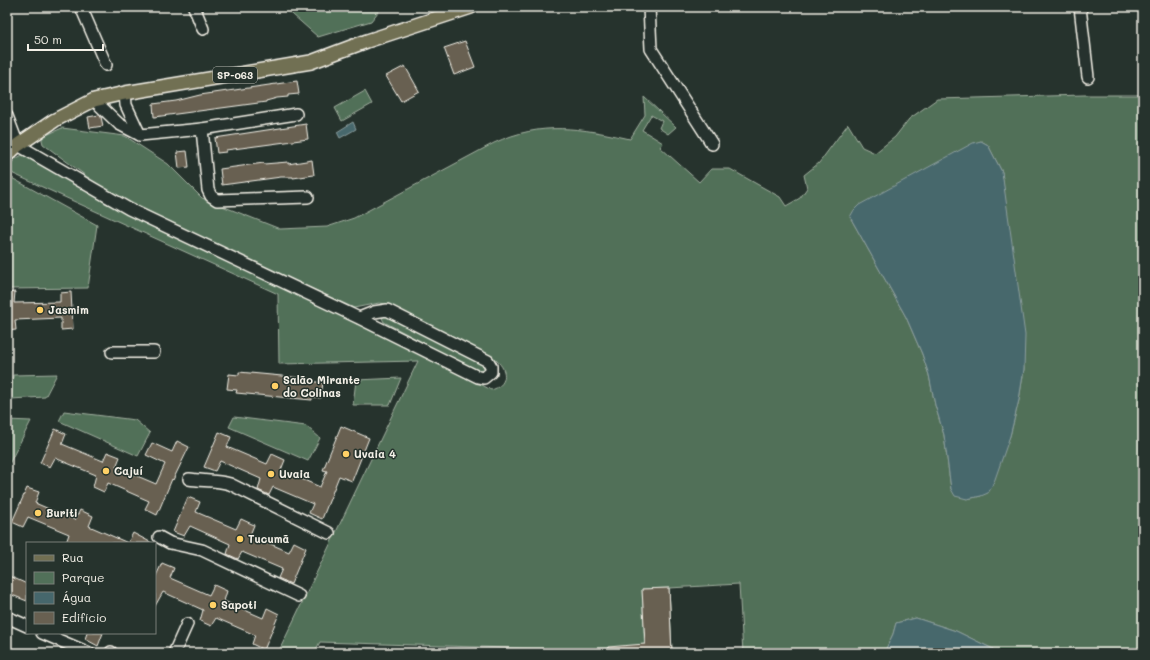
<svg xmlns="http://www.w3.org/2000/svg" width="1150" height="660" font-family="Mali,sans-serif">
	<rect width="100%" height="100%" fill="#26332d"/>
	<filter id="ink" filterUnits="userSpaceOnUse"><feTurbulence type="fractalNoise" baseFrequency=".025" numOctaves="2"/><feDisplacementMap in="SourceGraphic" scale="8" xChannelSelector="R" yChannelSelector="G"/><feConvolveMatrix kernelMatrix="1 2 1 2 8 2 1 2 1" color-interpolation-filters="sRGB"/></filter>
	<g filter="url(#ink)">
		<g fill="#517059" stroke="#a2b0a0" fill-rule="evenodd">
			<path d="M284,7H382L371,21L318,37Z"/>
			<path d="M365,91L372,104L342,121L335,108Z"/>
			<path d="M1084,95H1143V653H996L993,649L956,631L916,618L896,623L893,634L884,653H743L739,584L669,588L672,653L669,588L642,589L645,653H601V651L320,642L314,653H278L418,361L279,364L278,294L7,171C11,160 23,152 34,153L105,203L425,353L491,390C507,386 509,371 496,360L387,304L379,303L354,308L137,208L109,193L43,144L42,140V137L62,128L125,136L168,164L202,198L280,229L327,227L354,218L494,143C541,121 581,128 630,139L645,115L644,97L676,127L668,134L659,128L662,121L651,115L642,130L663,143L660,147L699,182L711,169H730L780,197L786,206L800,198L807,188L804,175L819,163L848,124L862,147L875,153L895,137L909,119L937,99ZM981,141L988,145L1002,172L1024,369L1019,400L1010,436L981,496L967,499L951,489L944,435L935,405L929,375L922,354L906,317L850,217Z"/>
			<path d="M10,177L97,225L88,288L7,289V180Z"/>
			<path d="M386,315L484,365L483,371L479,372L384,322L382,318Z"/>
			<path d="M57,374L45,397L11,399L13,375Z"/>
			<path d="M401,378L390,405H353L356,380Z"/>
			<path d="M64,411L135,420L150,433L138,456L59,421Z"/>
			<path d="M234,417L306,426L320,438L308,461L229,427Z"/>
			<path d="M7,420L31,421L8,466H7Z"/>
		</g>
		<g fill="#46676c" stroke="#8c9e9e">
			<path d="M353,122L356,129L340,138L337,132Z"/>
			<path d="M981,141L988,145L1002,172L1025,335L1024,369L1019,400L1010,436L993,485L988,493L981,496L967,499L955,496L951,489L944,435L935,405L929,375L922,354L906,317L850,217L854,210L859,205L973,143Z"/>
			<path d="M916,618L956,631L993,649L996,653H884L893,634L896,623Z"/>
		</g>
		<g fill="#686051" stroke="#f4f1e8">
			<path d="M465,41L475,67L454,75L444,48Z"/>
			<path d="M405,66L419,91L401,101L386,76Z"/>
			<path d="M297,81L299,94L288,95V97L277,98L266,101V102L154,117L153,104L176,101L200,95Z"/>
			<path d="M99,115L101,117L103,126L90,128L88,117Z"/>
			<path d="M306,124L308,139L226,150V152L217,153L215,138Z"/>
			<path d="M187,151L189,167L179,168L177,152Z"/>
			<path d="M312,160L314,175L293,178V177H281L222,185L220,169L264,163V164L288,162V164Z"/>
			<path d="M15,292L14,303L60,302V293L71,292L73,329L61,330V318L15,320L16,330L7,331V293Z"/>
			<path d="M239,372L314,379V382H323L321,398L312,397V400L236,393L237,390L227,389L229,374L239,375Z"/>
			<path d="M341,426L369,438L352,481L339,476L322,519L309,513L313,504L273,487L269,495L258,490L261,479L220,461L215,471L204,467L219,432L231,437L227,447L267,464L272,454L285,460L281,470L320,487L327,471L323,470Z"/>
			<path d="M55,429L66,434L62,444L103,461L107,452L120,457L116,467L156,484L165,464L146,455L152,443L172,452L177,441L189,447L173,480L172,479L157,515L145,509L149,501L108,483L104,492L93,487L96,475L55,458L50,467L40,463Z"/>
			<path d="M27,488L39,492L35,503L75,520L80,510L93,516L89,526L128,543L133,533L152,543H66L69,534L28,517L23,527L12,522Z"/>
			<path d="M188,497L200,502L196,512L236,529L241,519L254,525L250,535L289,552L294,542L306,548L291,584L278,578L282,569L242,552L238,559L227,554L230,544L190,526L184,536L173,532Z"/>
			<path d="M162,563L174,568L170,578L209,595L214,585L227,591L224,601L263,618L267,608L279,614L264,650L252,644L255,635L216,618L211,626L200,621L203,610L163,592L155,606V578Z"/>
			<path d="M7,575L27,584V601L7,593Z"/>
			<path d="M669,588L672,653H608V647L645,644L642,589Z"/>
			<path d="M87,633H103L98,646L85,639Z"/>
		</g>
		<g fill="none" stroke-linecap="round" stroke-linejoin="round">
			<defs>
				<g id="minor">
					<path d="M81,7L106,65"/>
					<path d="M194,7L203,29"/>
					<path d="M649,7L651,49L712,144"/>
					<path d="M1080,7L1088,77"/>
					<path d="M125,93L126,105L140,135"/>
					<path d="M94,100L119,124L140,135L202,129L296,114"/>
					<path d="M7,116L18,145L129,209L359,318L478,377L484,378L491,372V366L488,361L387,310L374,312L359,318"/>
					<path d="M202,129L208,190L211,196L217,200L308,197"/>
					<path d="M112,352H154"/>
					<path d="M189,479C202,481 217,480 230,484L329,533"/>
					<path d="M159,537L170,543L202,550L299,596"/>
					<path d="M7,617L27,626"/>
					<path d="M42,633L89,653"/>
					<path d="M111,653V652"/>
					<path d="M174,653L187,624"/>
				</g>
				<path id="major" d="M7,155L18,145L55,120L94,100L125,93L311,62L367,41L471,7"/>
			</defs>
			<use href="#minor" stroke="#f4f1e8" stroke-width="14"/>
			<use href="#major" stroke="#f4f1e8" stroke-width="16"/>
			<use href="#minor" stroke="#26332d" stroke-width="11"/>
			<use href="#major" stroke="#716f52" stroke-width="13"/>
		</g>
	</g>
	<g fill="#ffd166" stroke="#26332d" stroke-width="1.5">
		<circle cx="40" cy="310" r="4"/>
		<circle cx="275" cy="386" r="4"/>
		<circle cx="346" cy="454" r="4"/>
		<circle cx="106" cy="471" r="4"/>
		<circle cx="271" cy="474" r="4"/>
		<circle cx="38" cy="513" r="4"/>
		<circle cx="240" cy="539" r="4"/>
		<circle cx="213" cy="605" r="4"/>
	</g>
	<g text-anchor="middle" stroke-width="3" stroke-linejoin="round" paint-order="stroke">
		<rect fill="#26332d" stroke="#b6b8b0" stroke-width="1" x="213" y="67" width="44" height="16" rx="3"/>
		<g font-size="10" font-weight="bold" fill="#f4f1e8">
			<text x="235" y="79">SP-063</text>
		</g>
		<g font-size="11" font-weight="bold" fill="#f4f1e8" stroke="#26332d" text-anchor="start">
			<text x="48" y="314">Jasmim</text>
			<text x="283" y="384">Salão Mirante<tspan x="283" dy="13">do Colinas</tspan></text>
			<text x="354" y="458">Uvaia 4</text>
			<text x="114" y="475">Cajuí</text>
			<text x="279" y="478">Uvaia</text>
			<text x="46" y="517">Buriti</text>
			<text x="248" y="543">Tucumã</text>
			<text x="221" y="609">Sapoti</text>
		</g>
	</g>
	<rect width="1150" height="660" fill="none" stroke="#26332d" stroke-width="24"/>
	<rect x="12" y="12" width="1126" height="636" fill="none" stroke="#f4f1e8" stroke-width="1.5" filter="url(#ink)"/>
	<rect x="26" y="542" width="130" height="92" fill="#26332d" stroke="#787f78"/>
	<rect x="34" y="555" width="20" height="6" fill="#716f52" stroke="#787f78"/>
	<text x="62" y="562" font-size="12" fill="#f4f1e8">Rua</text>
	<rect x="34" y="572" width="20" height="12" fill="#517059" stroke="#787f78"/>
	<text x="62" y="582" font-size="12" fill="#f4f1e8">Parque</text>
	<rect x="34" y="592" width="20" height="12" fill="#46676c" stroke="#787f78"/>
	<text x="62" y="602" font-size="12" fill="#f4f1e8">Água</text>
	<rect x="34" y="612" width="20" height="12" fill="#686051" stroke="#787f78"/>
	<text x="62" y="622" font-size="12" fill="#f4f1e8">Edifício</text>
	<path d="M28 44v6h75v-6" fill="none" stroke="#f4f1e8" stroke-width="2"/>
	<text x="34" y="44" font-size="12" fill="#f4f1e8" stroke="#26332d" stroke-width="3" paint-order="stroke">50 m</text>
</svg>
